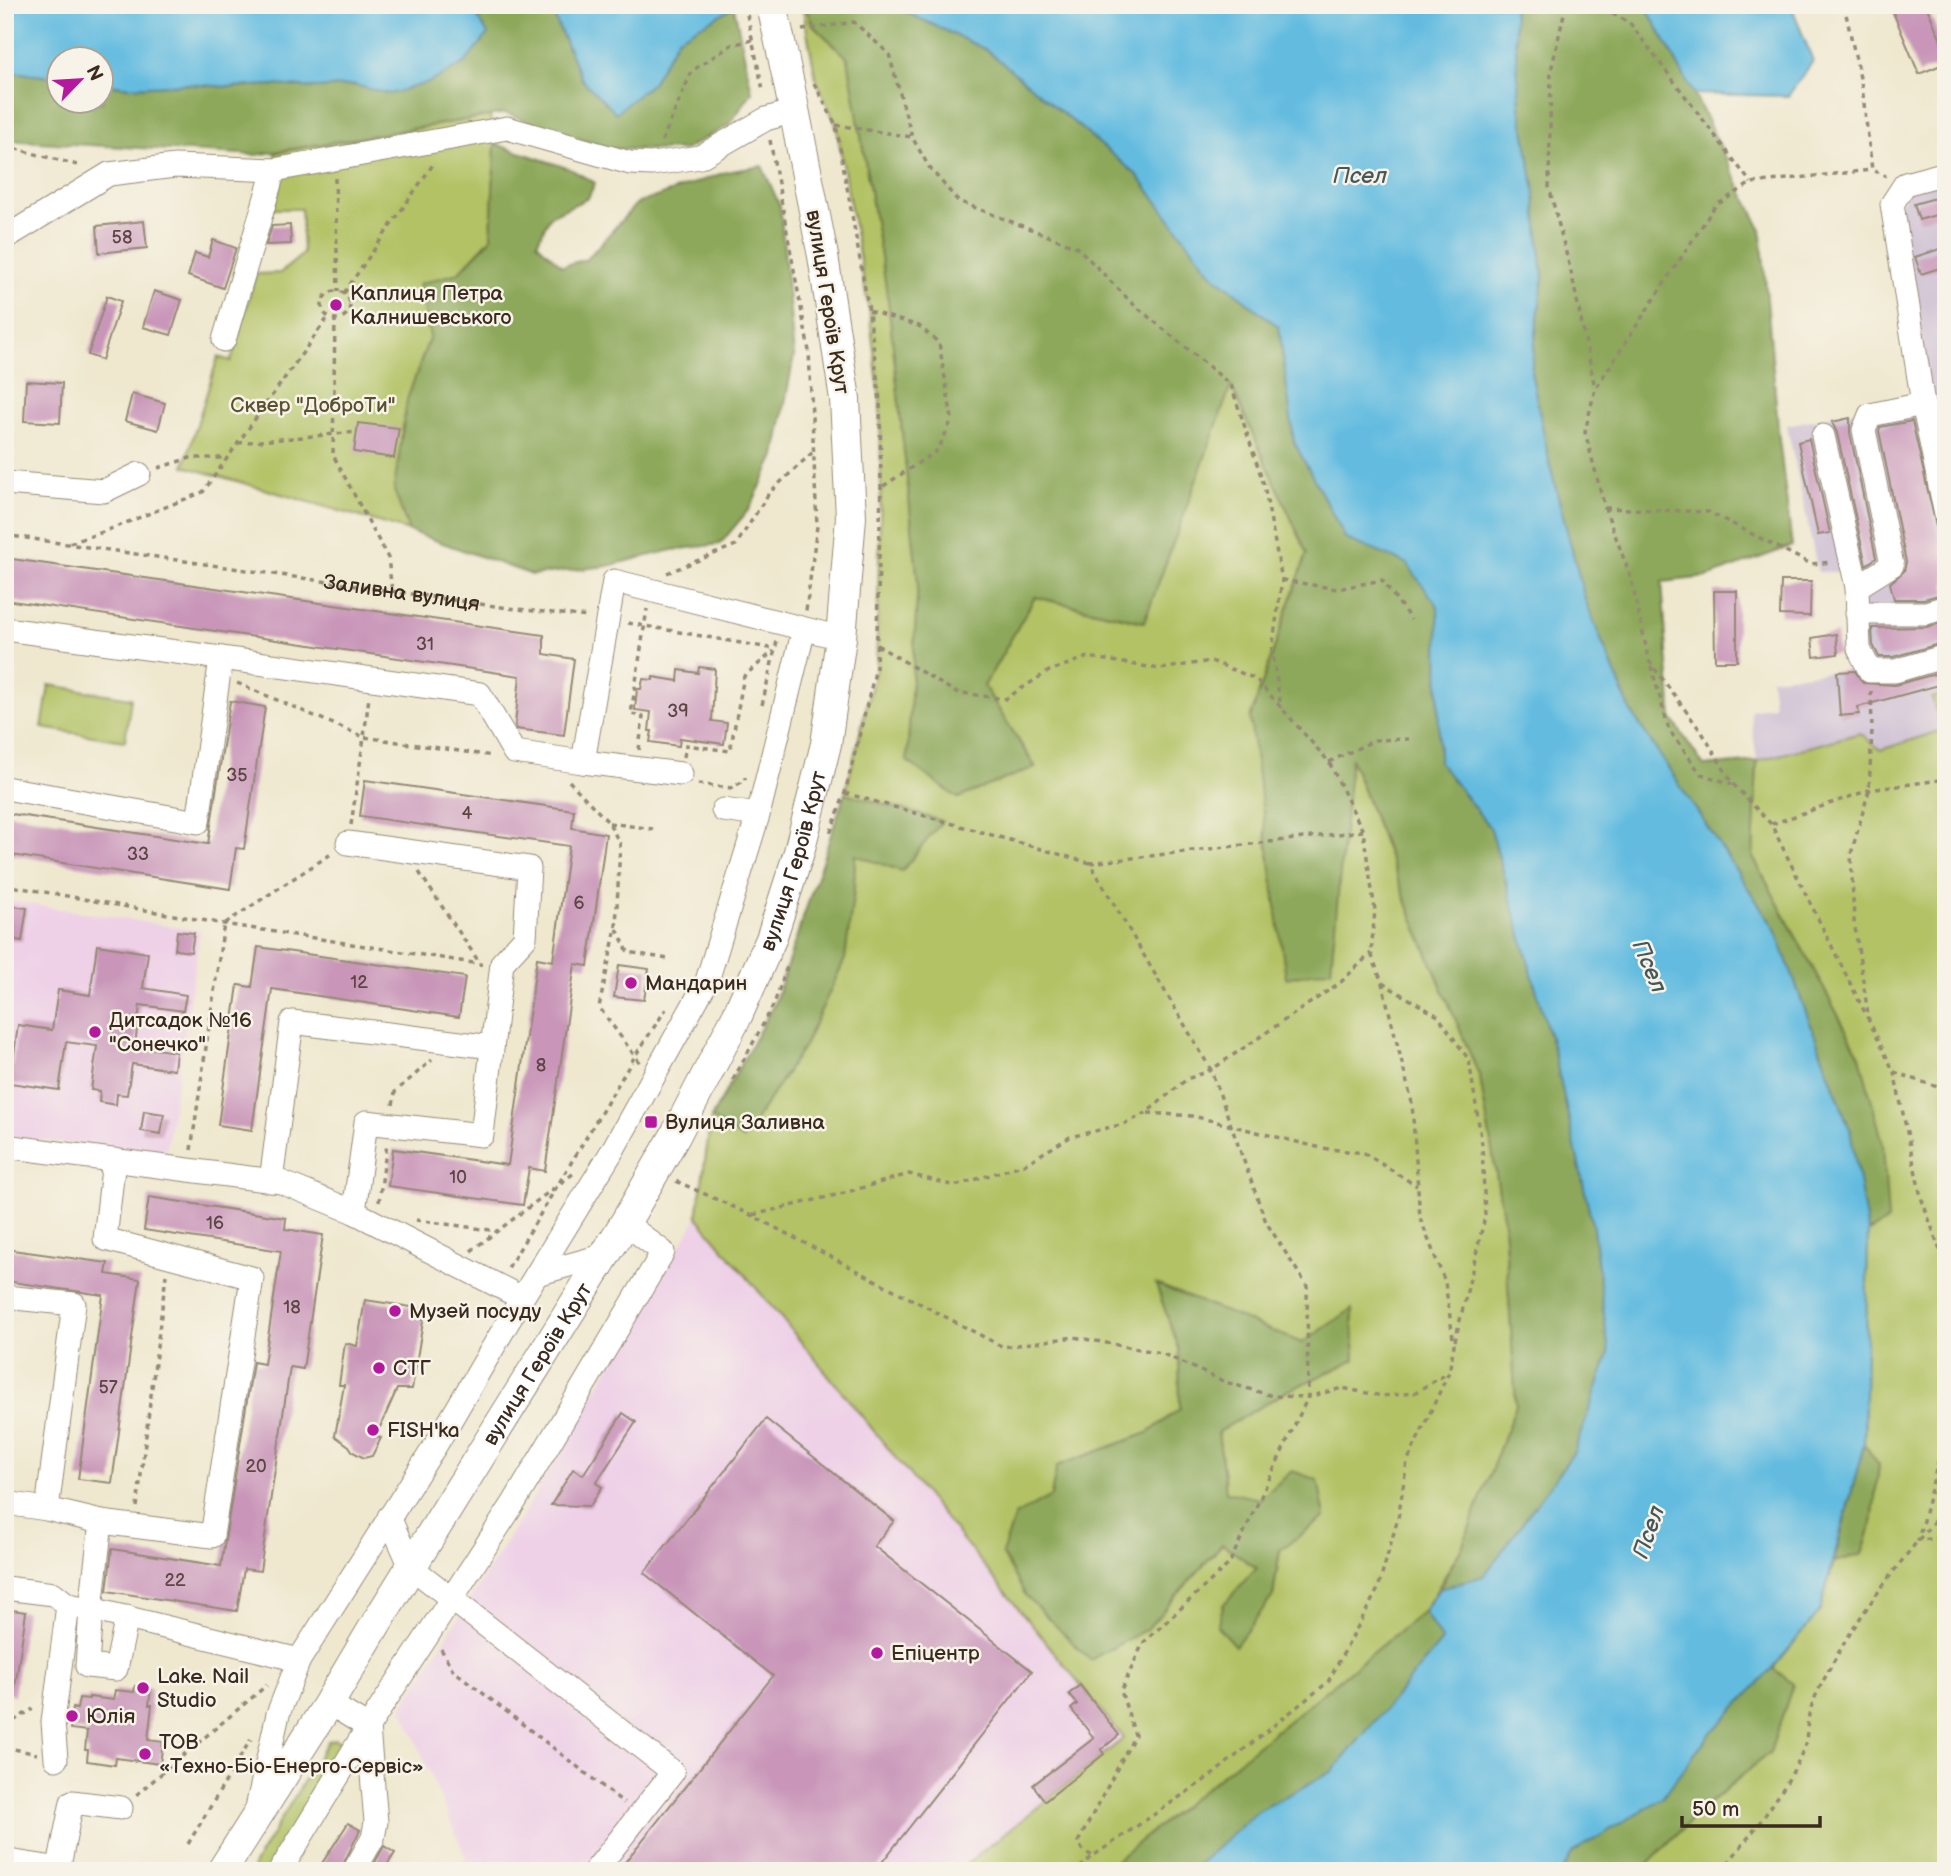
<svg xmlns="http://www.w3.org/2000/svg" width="1951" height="1876" font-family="'Balsamiq Sans',sans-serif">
	<rect width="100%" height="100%" fill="#f7f3e8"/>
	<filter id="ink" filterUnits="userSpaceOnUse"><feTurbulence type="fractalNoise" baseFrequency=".0143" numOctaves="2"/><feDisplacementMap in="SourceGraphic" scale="14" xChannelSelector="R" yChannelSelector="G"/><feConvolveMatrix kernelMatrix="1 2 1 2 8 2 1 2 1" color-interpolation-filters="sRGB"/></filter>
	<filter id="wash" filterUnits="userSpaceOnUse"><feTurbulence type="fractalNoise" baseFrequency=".00686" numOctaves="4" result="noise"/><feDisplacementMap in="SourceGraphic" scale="28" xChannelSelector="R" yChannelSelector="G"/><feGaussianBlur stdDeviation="1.57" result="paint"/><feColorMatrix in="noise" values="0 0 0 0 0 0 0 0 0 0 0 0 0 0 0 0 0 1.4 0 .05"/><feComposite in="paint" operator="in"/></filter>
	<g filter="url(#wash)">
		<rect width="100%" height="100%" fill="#efe8cf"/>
		<g fill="#eed0e7">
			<path d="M5,900L200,931L165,1159L5,1134Z"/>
			<path d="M697,1217L812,1355L1124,1739L958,1871H458L466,1857L402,1708L528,1506Z"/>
		</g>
		<path fill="#ccbed3" d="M1946,180V694L1932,698L1942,730L1881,750L1860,733L1757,761L1750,710L1774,706L1771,678L1848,670L1843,572H1818L1787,425L1930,396L1899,206L1909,191Z"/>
		<g fill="#b2c265" stroke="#767642" stroke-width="2" fill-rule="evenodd">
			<path d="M802,5H804L813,25L848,58L888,299L918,583L907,761L1035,766L984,686L1035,597L1144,622L1231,385L1307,553L1250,719L1331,968L1350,757L1416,926L1480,1077L1504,1222L1516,1405L1463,1545L1424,1611L1103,1871H958L1124,1738L812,1355L697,1217L711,1118L743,1139L805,1044L844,960L854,889L855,854L942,821L845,793L876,668L881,487L880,401L869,311L836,125L816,79ZM1156,1285L1303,1344L1352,1310L1355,1360L1285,1392L1218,1432L1226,1492L1260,1499L1280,1550L1273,1596L1224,1604L1257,1568L1222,1544L1147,1629L1015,1516L1051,1496L1057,1466L1148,1433L1180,1409L1179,1349Z"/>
			<path d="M490,116L495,144L491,238L458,273L419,284L430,336L407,400L394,490L409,531L184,466L218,357L231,361L256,274L280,273L303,254L301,209H273L281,182L275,153Z"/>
			<path d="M49,685L131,698L125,741L42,728Z"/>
			<path d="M1946,694V1871H1640L1702,1809L1770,1752L1793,1684L1773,1668L1820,1611L1834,1562L1862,1554L1872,1523L1879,1465L1864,1444L1868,1232L1888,1221L1860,1056L1753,857L1757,761L1860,733L1881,750L1942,730L1932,698Z"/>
			<path d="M334,1739L342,1742L344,1748L272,1871H254L253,1866L328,1741Z"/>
		</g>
		<g fill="#8da85a" stroke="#64693c" stroke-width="2">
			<path d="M479,5H533L554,16L582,80L652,83L678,38L734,7L752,92L729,125L684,150L610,149L505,113L257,155L5,140V71L59,78L60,102H102V84L130,87L187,84L229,87L273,85L318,88L354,85L390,94L475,13Z"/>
			<path d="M804,5H891L987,50L1137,175L1212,274L1279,327L1294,442L1346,539L1406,563L1438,606L1439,762L1491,829L1554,1052L1593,1228L1609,1354L1574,1452L1484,1576L1439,1589L1463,1545L1516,1405L1504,1222L1480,1077L1416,926L1351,758L1331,969L1286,978L1250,719L1307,553L1231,386L1144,622L1035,597L984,686L1035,767L958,798L907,761L918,583L888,299L848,58L813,25Z"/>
			<path d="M1513,5H1645L1694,94L1761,229L1779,439L1792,546L1707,577L1662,582L1672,719L1704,766L1757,761L1753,857L1860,1056L1883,1144L1888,1221L1868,1232L1850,1130L1775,929L1630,710L1586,603L1551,470L1531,372L1543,278L1534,186L1520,106Z"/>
			<path d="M495,144L570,169L595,183L588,198L550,216L537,243L562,266L587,259L636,204L726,172L762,166L780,206L794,356L775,456L750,508L720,544L672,550L607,566L532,575L409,531L394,490L407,400L430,336L419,284L458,273L491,239Z"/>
			<path d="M845,793L942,821L902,871L855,855L854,889L845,959L805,1044L743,1139L711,1118L774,1004Z"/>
			<path d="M1156,1284L1302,1343L1352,1309L1355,1360L1285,1392L1218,1432L1226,1492L1260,1499L1292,1471L1318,1480L1325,1517L1280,1550L1273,1596L1235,1646L1217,1626L1224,1604L1256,1568L1222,1544L1147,1629L1090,1660L1026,1596L1002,1554L1015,1516L1051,1496L1057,1466L1148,1433L1180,1409L1179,1349Z"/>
			<path d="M1864,1444L1879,1465L1872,1523L1862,1554L1834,1562Z"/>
			<path d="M1424,1611L1442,1641L1333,1771L1258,1811L1191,1871H1103Z"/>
			<path d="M1773,1668L1793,1684L1770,1752L1702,1809L1640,1871H1563L1572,1853L1661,1799L1708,1736Z"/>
		</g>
		<g fill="#63bce0" stroke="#4f737f" stroke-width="2">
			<path d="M5,5H479L475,13L488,34L465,63L430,82L390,94L354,85L318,88L273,85L229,87L187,84L130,87L102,83V60H60L59,78L5,71Z"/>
			<path d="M533,5H734V7L678,38L652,83L616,113L582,80L554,16Z"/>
			<path d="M891,5H1513L1520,106L1534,186L1543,278L1531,372L1551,470L1586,603L1630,710L1775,929L1850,1130L1868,1232L1864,1444L1820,1611L1773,1668L1708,1736L1661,1799L1572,1853L1563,1871H1191L1258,1811L1333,1771L1442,1641L1424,1611L1439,1589L1484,1576L1574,1452L1609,1354L1593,1228L1554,1052L1491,829L1439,762L1438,606L1406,563L1346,539L1294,442L1279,327L1212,274L1137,175L987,50Z"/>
			<path d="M1645,5H1791L1813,61L1788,96L1694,94Z"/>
		</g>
		<g id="blocks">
			<g fill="#c996b9">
				<path d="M1890,5H1926L1946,52V63L1919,74Z"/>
				<path d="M1946,195V212L1919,220L1914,204Z"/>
				<path d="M144,221L147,248L99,253L97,226Z"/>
				<path d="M290,225L291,244L266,245L272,226Z"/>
				<path d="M213,240L236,248L223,288L188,276L195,253L208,257Z"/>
				<path d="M1946,247V266L1921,274L1915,257Z"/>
				<path d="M154,291L182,300L171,335L143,327Z"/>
				<path d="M107,296L121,301L102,360L88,355Z"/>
				<path d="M26,381L62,383L60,423L24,421Z"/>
				<path d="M132,394L165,403L158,430L125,421Z"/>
				<path d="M1850,418V433L1876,558L1866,565L1837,433L1832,422Z"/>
				<path d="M1912,421L1946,570V593L1924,599H1894L1890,583L1904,571L1906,562L1879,431L1880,427Z"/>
				<path d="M358,423L399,428L394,458L354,452Z"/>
				<path d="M1809,439L1830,533L1818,535L1798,442Z"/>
				<path d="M5,558L544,635V654L574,659L564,735L516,729L515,725L520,676L5,600Z"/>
				<path d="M1781,581H1811L1810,616L1780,615Z"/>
				<path d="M1714,591H1737V661H1715Z"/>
				<path d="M1946,622V642L1893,657H1879L1873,645L1872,628L1926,627Z"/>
				<path d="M1836,634L1838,654L1814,657L1812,638Z"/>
				<path d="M699,667L715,669L712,721L727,723L724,744L680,738L679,746L650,742L652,731H649L651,712L635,710L637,689H641L643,679L653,680V677L678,681L679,670L698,673Z"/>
				<path d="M1855,671L1863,683L1895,685L1946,671V683L1858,707L1859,714L1840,716L1837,672Z"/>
				<path d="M230,701L265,707L244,849L236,848L230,889L5,854V813L208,844Z"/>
				<path d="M365,780L574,810L572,828L606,834L588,966L575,964L545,1171L529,1168L523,1205L388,1186L393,1149L508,1165L537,958L553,961L569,846L360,816Z"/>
				<path d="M5,905L27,908L22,941L5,938Z"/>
				<path d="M177,931L194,933L191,952L175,950Z"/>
				<path d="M97,945L148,953L143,988L186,995L183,1011L140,1005L135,1046L176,1052L174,1070L132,1064L127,1095L117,1094L116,1105L99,1102L100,1091L91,1090L97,1046L66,1042L59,1090L10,1083L18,1025L52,1030L58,990L90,995Z"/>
				<path d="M258,947L465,977L459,1017L272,989L252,1130L218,1125L238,985L252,987Z"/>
				<path d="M619,965L649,969L644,1000L614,997Z"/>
				<path d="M144,1111L164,1114L161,1134L141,1131Z"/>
				<path d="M149,1197L286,1218L285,1229L323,1235L303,1369L290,1367L260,1571L244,1569L237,1611L107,1591L112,1549L221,1566L253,1362L264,1364L281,1251L144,1230Z"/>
				<path d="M5,1249L108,1263L106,1274L140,1279L112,1483L78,1479L103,1295L5,1281Z"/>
				<path d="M365,1300L425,1309L412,1389H397L376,1436L381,1438L372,1456L364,1458L353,1452L349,1446L335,1436L344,1385H339L345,1343L357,1346Z"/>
				<path d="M623,1413L636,1422L596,1483L602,1487L590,1506L551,1505L573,1469L583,1475Z"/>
				<path d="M766,1419L894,1521L874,1546L1032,1671L875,1871H618L773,1676L644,1573Z"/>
				<path d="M5,1609L26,1612L14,1695L5,1694Z"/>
				<path d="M1080,1685L1119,1735L1101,1750L1104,1754L1045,1801L1033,1785L1094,1738L1071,1709L1077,1704L1069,1694Z"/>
				<path d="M135,1686L151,1689L149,1705H152L148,1740L163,1742L160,1764L116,1758L115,1765L87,1761L88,1750H85L87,1731L70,1729L73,1708L77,1709L79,1698L89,1699V1697L113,1700L115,1690L134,1692Z"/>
				<path d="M348,1823L360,1830L340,1871H317Z"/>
				<path d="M384,1846L395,1853L383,1871H370Z"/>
			</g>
		</g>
	</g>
	<g filter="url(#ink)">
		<use href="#blocks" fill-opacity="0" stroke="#958976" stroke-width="2"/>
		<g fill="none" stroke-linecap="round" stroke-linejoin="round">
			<defs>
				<g id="minor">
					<path d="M8,236L109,174L175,166L274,170L507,128L630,163L652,164L700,157L766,119L794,111"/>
					<path d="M224,340L274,170"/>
					<path d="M1923,404L1892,204L1905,184L1946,173"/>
					<path d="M1823,436L1857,587"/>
					<path d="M5,483L104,491L139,474"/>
					<path d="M1946,515L1923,404L1870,415L1864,430L1892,565L1857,587L1859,649L1870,671H1895L1946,656"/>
					<path d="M1857,613H1926L1946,607"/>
					<path d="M5,629L221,658"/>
					<path d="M583,762L681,774"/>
					<path d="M5,788L198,822L221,658L480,694L514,752L583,762L614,581L841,638"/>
					<path d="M723,810L758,815"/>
					<path d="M348,843L529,868L525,938L502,963L482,1135L366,1122L354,1212"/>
					<path d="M5,1146L281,1182L354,1212L522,1298"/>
					<path d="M114,1160L105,1239L252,1278L212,1536L101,1522L91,1609L299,1660"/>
					<path d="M271,1181L292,1022L492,1047"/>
					<path d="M537,1274L605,1255"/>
					<path d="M5,1297L74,1304L47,1509L101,1522"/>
					<path d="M5,1503L47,1509"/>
					<path d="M389,1517L411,1567L673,1772L595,1871"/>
					<path d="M5,1588L54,1594L68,1605"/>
					<path d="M329,1703L368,1727"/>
					<path d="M56,1759L53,1722L68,1605L91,1609L87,1666L116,1669L127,1617"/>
					<path d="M257,1808L278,1714L299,1660L437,1443L522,1298L611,1153L707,981L758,815L804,629"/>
					<path d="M58,1871L72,1802L121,1808"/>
					<path d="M280,1871L368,1727L515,1501L663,1252L625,1223"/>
					<path d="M354,1871L373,1838L376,1822L368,1727"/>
				</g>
				<g id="major">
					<path d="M5,1864L50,1871"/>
					<path id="s2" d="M222,1871L329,1703L383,1612L625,1223L675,1136L737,1016L771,939L799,852L826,744L841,638L851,517L845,399L823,256L789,84"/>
				</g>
			</defs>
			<use href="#minor" stroke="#958976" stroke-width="25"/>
			<use href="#major" stroke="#958976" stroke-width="32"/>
			<g stroke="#958976" stroke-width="3.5" stroke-dasharray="5 5" stroke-linecap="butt">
				<path d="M1566,5L1551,71L1549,187L1572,276L1595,388"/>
				<path d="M1594,5L1629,22L1751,183"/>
				<path d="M1844,5L1862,87L1872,170L1886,176"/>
				<path d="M802,30L854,22L889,54L912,137L929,167L958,201L1077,247L1132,303L1231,385L1264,485L1282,580L1272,650L1281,708"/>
				<path d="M814,83L836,125L869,311L880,401L881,487L876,668L845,793L829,837"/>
				<path d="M836,125L912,137"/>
				<path d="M770,140L809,351L817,526L806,611"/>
				<path d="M662,141L692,71L731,45L757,39"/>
				<path d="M5,146L81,166"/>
				<path d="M335,178L338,291"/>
				<circle cx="336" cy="305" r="14"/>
				<path d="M344,293L434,163"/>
				<path d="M869,311L919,326L939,343L952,419L938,450L882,487"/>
				<path d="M335,318L333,455L388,558L392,591"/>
				<path d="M238,443L357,432"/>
				<path d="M158,468L190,458H228"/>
				<path d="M1605,508L1709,512L1811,564L1832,562"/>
				<path id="s1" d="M5,535L508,608L589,617"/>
				<path d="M70,543L103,532L203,492L329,316"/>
				<path d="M667,573L736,545L769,493L814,451"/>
				<path d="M1282,580L1337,589L1382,580L1411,620"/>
				<path d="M628,623L775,649"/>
				<path d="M877,645L955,692L1005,699L1049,671L1088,657L1160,669L1211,661L1256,679L1329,762L1363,831L1375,910L1371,953L1382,983L1412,1103L1420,1218L1445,1282L1454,1345L1449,1372L1407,1462L1398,1518L1378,1589L1328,1682L1212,1775L1093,1856L1076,1871"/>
				<path d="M1651,666L1669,730L1701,774L1732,784"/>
				<path d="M237,683L364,737L369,697"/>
				<path d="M1871,691L1872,730L1869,790L1851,854L1854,921L1869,1021L1894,1072L1921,1197L1946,1267"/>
				<path d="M762,705L777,641"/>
				<path d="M639,750L643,716L631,714L647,609"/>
				<path d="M684,757L686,745L730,751L744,676L774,651"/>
				<path d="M1329,762L1375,740L1410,739"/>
				<path d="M569,781L609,823L620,844L616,928L599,1007L640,1063"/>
				<path d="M698,784L731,788L745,780V777"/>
				<path d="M845,793L1090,863L1211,1070L1266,1222L1307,1286L1308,1397L1229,1564L1143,1643L1121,1691L1135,1735L1078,1842L1083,1851L1093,1856"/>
				<path d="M609,823L653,829"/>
				<path d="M1772,824L1869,790L1946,779"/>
				<path d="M351,825L364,737L493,756"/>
				<path d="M1090,863L1363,831"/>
				<path d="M419,872L481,965"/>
				<path d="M5,885L224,924L480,964V966"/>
				<path d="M617,929L628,952L668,959"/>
				<path d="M1382,983L1438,1016L1469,1060L1482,1144L1485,1217L1455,1341"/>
				<path d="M1869,1021L1771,824L1733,784L1703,734L1649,661L1631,578L1605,508L1585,432L1595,389L1715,206L1751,183L1872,170"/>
				<path d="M1894,1072L1946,1090"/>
				<path d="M733,1080L774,1004L787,967"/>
				<path d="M393,1105L395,1092L432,1060"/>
				<path d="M1148,1113L1193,1116L1321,1148L1364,1153L1417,1186"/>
				<path d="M191,1150L224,924L331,854"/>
				<path d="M676,1181L751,1215L1003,1347L1074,1337L1161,1353L1225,1382L1273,1396L1308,1397L1342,1388L1382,1396L1414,1393L1448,1373"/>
				<path d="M561,1183L574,1173"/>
				<path d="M379,1202L387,1144"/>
				<path d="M753,1215L844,1193L909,1174L955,1186L1025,1164L1070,1137L1124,1124L1146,1113L1187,1079L1211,1070L1341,982L1371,953"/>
				<path d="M416,1220L498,1231"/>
				<path d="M471,1251L554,1188"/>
				<path d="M508,1268L635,1056L666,1009"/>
				<path d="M1946,1431L1918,1540L1946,1538"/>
				<path d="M137,1507L166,1275"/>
				<path d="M441,1649L453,1670L624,1803"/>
				<path d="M5,1726L33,1709"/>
				<path d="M5,1747L37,1754"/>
				<path d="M136,1795L267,1685"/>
				<path d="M188,1844L251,1739"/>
				<path d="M1721,1871C1748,1839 1791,1785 1804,1747C1808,1737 1806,1726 1809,1715C1812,1701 1821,1685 1828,1672C1860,1611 1902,1559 1946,1507"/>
			</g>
			<use href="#minor" stroke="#fff" stroke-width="23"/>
			<use href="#major" stroke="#fff" stroke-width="30"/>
			<defs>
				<path id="major-bridge" d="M772,5L789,84"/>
			</defs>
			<use href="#major-bridge" stroke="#958976" stroke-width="32" stroke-linecap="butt"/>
			<path stroke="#958976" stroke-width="3.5" stroke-dasharray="5 5" stroke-linecap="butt" d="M745,5L763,90"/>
			<use href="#major-bridge" stroke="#fff" stroke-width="30"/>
		</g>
	</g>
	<g fill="#b5179e" stroke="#f7f3e8" stroke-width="2.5">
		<circle cx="336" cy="305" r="7"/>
		<circle cx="631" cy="983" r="7"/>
		<circle cx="95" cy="1032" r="7"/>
		<rect x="644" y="1115" width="14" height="14" rx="3.5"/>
		<circle cx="395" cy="1311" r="7"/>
		<circle cx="379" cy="1368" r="7"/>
		<circle cx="373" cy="1430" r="7"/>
		<circle cx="877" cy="1653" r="7"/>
		<circle cx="143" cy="1688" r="7"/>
		<circle cx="72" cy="1716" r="7"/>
		<circle cx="145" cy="1754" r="7"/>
	</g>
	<g text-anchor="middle" stroke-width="5" stroke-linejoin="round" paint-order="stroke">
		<g font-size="18" fill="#5e4545">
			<text x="122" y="243">58</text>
			<text x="425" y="650">31</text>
			<text x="678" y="717">39</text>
			<text x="237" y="781">35</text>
			<text x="467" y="819">4</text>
			<text x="138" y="860">33</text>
			<text x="579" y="909">6</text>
			<text x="359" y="988">12</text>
			<text x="541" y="1071">8</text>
			<text x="458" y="1183">10</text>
			<text x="215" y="1229">16</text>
			<text x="292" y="1313">18</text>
			<text x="108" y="1393">57</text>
			<text x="256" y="1472">20</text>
			<text x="175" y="1586">22</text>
		</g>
		<g font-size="21" fill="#3b2a1e" stroke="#f7f3e8" text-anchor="start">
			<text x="350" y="300">Каплиця Петра<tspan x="350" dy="24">Калнишевського</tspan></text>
			<text x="645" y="990">Мандарин</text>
			<text x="109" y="1027">Дитсадок №16<tspan x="109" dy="24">"Сонечко"</tspan></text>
			<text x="665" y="1129">Вулиця Заливна</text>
			<text x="409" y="1318">Музей посуду</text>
			<text x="393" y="1375">СТГ</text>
			<text x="387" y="1437">FISH'ka</text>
			<text x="891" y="1660">Епіцентр</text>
			<text x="157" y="1683">Lake. Nail<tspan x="157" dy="24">Studio</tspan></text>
			<text x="86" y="1723">Юлія</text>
			<text x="159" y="1749">ТОВ<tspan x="159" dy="24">«Техно-Біо-Енерго-Сервіс»</tspan></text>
		</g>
		<g font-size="21" fill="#3b2a1e" stroke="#f7f3e8">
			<text transform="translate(828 302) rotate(81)" y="7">вулиця Героїв Крут</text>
			<text dy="7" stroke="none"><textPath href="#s1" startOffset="401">Заливна вулиця</textPath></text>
			<text dy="7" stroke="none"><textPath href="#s2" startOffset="1164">вулиця Героїв Крут</textPath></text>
			<text dy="7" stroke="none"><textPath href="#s2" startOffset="597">вулиця Героїв Крут</textPath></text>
		</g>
		<g font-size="21" fill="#595030" stroke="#f7f3e8">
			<text x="313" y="412">Сквер "ДоброТи"</text>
		</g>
		<g font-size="23" font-style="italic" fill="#475658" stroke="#f7f3e8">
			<text x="1360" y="183">Псел</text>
			<text transform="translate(1650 966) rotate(67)" y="8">Псел</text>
			<text transform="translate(1648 1532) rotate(-71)" y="8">Псел</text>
		</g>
	</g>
	<rect width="1951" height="1876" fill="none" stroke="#f7f3e8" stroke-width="28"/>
	<g transform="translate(80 80) rotate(65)"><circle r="33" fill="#f7f3e8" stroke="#aca397" stroke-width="2"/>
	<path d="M0-5L12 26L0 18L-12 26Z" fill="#b5179e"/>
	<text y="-10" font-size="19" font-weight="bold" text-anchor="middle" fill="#3b2a1e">N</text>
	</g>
	<path d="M1682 1816v10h138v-10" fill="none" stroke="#3b2a1e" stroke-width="3.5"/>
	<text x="1692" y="1816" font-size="21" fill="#3b2a1e" stroke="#f7f3e8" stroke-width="5" paint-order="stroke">50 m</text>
</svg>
